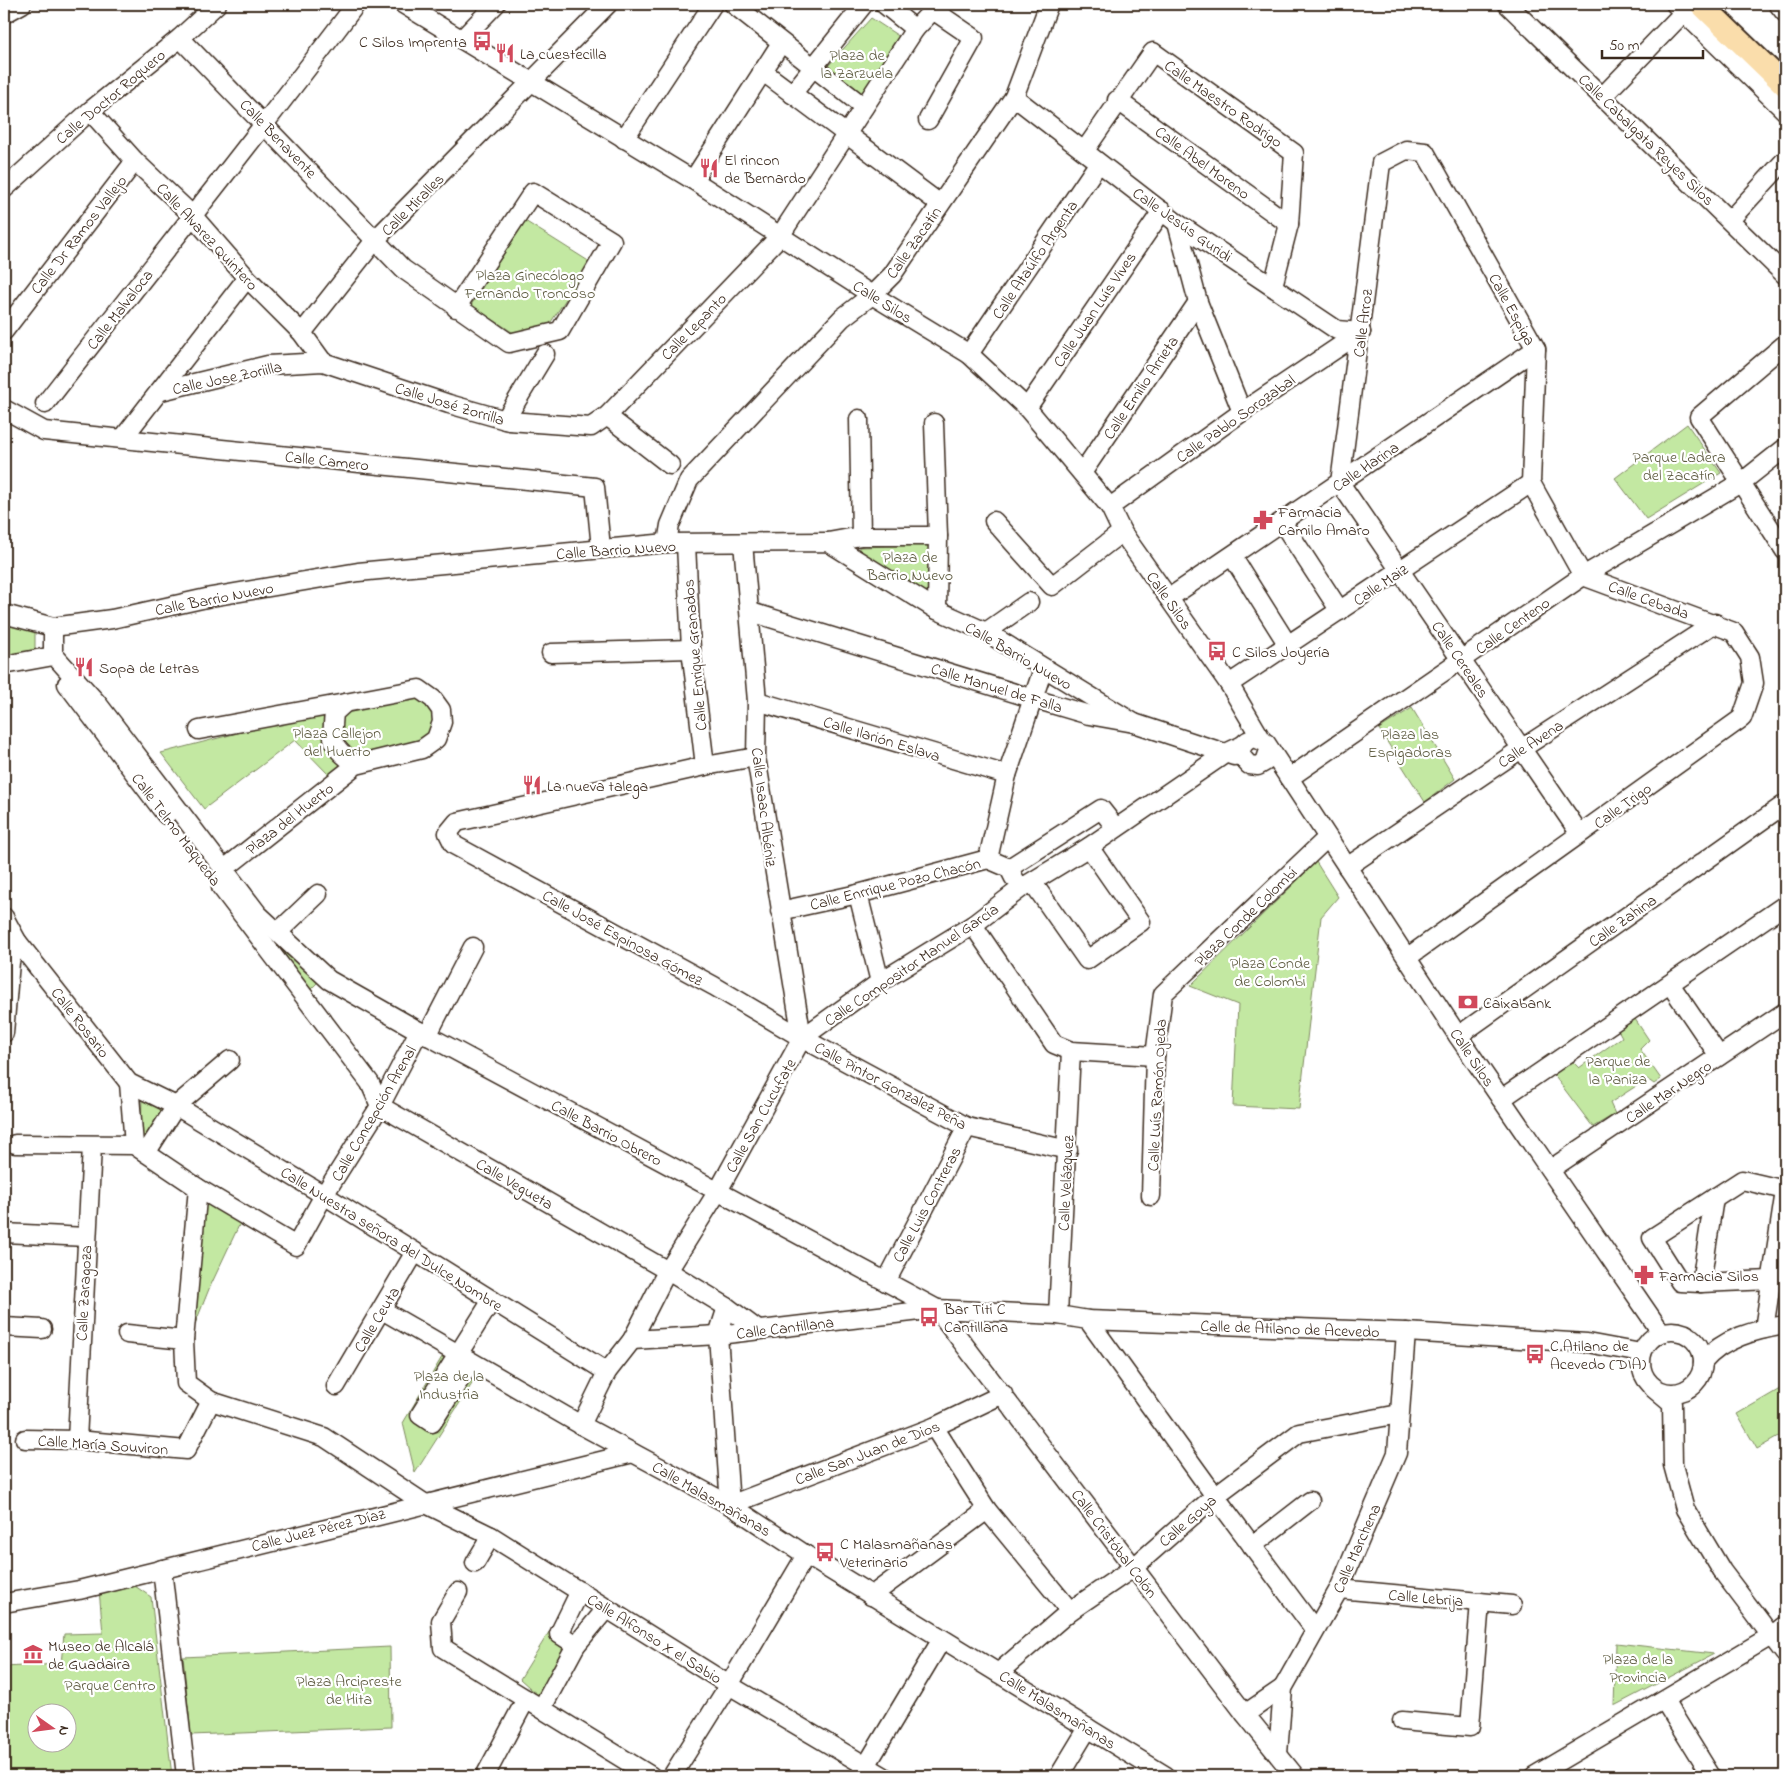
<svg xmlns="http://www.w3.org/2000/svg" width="1789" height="1780" font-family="'Indie Flower',sans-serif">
	<rect width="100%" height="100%" fill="#fff"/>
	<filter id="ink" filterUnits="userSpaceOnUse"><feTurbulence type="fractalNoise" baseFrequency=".02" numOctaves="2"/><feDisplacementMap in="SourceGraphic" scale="10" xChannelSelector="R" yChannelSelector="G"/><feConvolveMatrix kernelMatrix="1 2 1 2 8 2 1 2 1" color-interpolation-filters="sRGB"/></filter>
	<g filter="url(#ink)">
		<g fill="#c3e8a2" stroke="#7f8960" fill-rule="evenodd">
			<path d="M871,18L900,37L862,93L828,66Z"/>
			<path d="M525,221L590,262L549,325L515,334L471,305Z"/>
			<path d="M1687,424L1721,473L1646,519L1615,478Z"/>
			<path d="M930,545L929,597L858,557L859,547Z"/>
			<path d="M4,617L35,629V653L4,661Z"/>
			<path d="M422,697L437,717L431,742L328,774L295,740L204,809L161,753L280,722Z"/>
			<path d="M1412,708L1455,779L1425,802L1379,729Z"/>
			<path d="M1316,862L1338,897L1321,917L1299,1109L1233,1106L1238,1005L1190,986Z"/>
			<path d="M259,918L322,978L307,993L255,927Z"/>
			<path d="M1633,1016L1649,1040L1640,1049L1661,1079L1654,1084L1647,1079L1610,1103L1615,1114L1593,1127L1553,1074L1571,1060L1579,1068L1622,1037L1617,1028Z"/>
			<path d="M142,1096L168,1109L146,1145L141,1139Z"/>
			<path d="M205,1199L241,1221L209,1289L193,1329Z"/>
			<path d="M442,1357L477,1376L415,1473L403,1423Z"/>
			<path d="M1785,1386V1433L1757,1449L1737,1414Z"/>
			<path d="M132,1584L151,1597L172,1776H4V1667L61,1664L64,1634L103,1633L99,1590ZM38,1712H68V1742H38Z"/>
			<path d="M549,1632L569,1645L541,1698L520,1679Z"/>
			<path d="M1616,1643L1714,1654L1614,1706Z"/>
			<path d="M390,1647L391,1727L191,1735L183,1657Z"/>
		</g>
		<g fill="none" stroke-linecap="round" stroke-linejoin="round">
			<defs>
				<g id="minor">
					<path d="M403,4L693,180L872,295L969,354L1027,408L1110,507L1122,532L1229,684L1262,740"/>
					<path d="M733,4L864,107"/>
					<path d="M1507,4L1785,275"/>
					<path d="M1675,4L1785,111"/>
					<path d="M1778,4L1785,13"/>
					<path d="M4,14L22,4"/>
					<path d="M915,29L933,10L974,38L928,120"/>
					<path d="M180,38L403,269L509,343L560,331L612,241L533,192L456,308"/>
					<path d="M462,39L496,4"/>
					<path d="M762,71L940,204"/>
					<path d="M792,94L864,4"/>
					<path d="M1603,96L1684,12"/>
					<path d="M1014,97L1177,223L1337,330L1361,332"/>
					<path d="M1117,100L1289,224"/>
					<path d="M90,111L135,161L192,215L247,278L302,333L323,362"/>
					<path d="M624,139L713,4"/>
					<path d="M1085,150L1153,52L1294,153L1289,224L1273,286"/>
					<path d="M693,180L781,43"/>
					<path d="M4,189L90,111L180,38L217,4"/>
					<path d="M1730,220L1785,160"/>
					<path d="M1177,223L1198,302L1242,412"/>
					<path d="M4,331L135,161"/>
					<path d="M302,333L376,239L608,4"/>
					<path d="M1785,344L1699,417L1785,551"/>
					<path d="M969,354L1098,164"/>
					<path d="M161,391L268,365L323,362L449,404L509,421L591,427L607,416L780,236L915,29L884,4"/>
					<path d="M45,404C149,270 255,139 356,4"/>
					<path d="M1027,408L1162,211"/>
					<path d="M4,409L44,431L595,487L601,548"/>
					<path d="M607,416L670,465"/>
					<path d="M859,419L861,536"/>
					<path d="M505,420L545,354"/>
					<path d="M934,423L938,536L937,610"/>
					<path d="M123,438L247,278"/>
					<path d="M1082,473L1198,302"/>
					<path d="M1110,507L1242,412L1361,332"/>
					<path d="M994,521L1052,586L1122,532"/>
					<path d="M1282,522L1340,611"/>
					<path d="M828,542L861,536H938"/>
					<path d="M667,543L670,525L689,480L842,318L872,295L892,275L1014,97L1049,4"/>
					<path d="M743,543L757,701L756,757L802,1038"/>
					<path d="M686,544L691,649L705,766"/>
					<path d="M1232,556L1288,645"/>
					<path d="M1169,598L1536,349"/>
					<path d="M751,612L1031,698L1089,715L1134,723L1234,756"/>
					<path d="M4,614L53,627V654L48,657L4,665"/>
					<path d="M53,627L112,619L211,597L358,572L667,543L828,542L937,610L986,632L1134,723"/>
					<path d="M986,632L1029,602"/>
					<path d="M551,653L691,649"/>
					<path d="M53,654L98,704L258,914L329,980L419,1031L937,1309L1245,1714L1295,1776"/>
					<path d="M67,684L166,815"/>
					<path d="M1229,684L1531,483"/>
					<path d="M757,701L1007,775"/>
					<path d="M199,730L345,703"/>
					<path d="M1269,750L1265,762L1258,766L1249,765L1241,756C1240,746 1245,740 1255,738L1266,743L1458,1036L1661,1332"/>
					<path d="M756,757L705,766L457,822L448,833L454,845L714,986L802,1038L967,1127L1068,1150"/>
					<path d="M1289,778L1583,576L1742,482L1785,448"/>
					<path d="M988,859L1007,775L1043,669"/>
					<path d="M1347,867L1521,749L1715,623"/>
					<path d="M223,870L356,765L422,749L436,739L442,722L441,710L433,699L419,689L345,703L334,713C331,743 331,746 356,765"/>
					<path d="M1014,878L1009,868L1101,809L1116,828"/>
					<path d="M1033,883L1087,960L1141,922L1089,847"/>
					<path d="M221,887L370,1083L380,1106L668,1271L727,1307L758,1330"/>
					<path d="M858,894L880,982"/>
					<path d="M780,911L858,894L988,859L1009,868"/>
					<path d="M4,917L17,941L129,1083L176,1106L324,1195L607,1372"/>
					<path d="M973,925L1054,1044L1071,1051L1155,1056"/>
					<path d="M278,932L318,894"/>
					<path d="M1408,957L1742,718L1754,683L1750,657L1734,632L1583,576L1531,483L1536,349L1425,152L1406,150L1381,163L1340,483L1580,834"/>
					<path d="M1670,984L1719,1056"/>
					<path d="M4,1033L10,962L17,941"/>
					<path d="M427,1036L473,947"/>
					<path d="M1458,1036L1785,804"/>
					<path d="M129,1083L134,1145"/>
					<path d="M1501,1099L1785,905"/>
					<path d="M15,1144L134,1145L198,1188L296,1246L324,1195L380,1106L419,1031"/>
					<path d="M146,1153L176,1106L230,1060"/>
					<path d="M1551,1169L1785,1012"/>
					<path d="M198,1188L184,1340L186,1383L211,1401L324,1437L424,1503L491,1536L729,1685L883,1776"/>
					<path d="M1151,1196L1155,1056L1163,994L1327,838"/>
					<path d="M4,1233L86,1237"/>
					<path d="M668,1271L718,1191L802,1038L880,982L973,925L1020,889L1089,847L1226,753L1243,745"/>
					<path d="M1771,1280L1701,1283L1680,1282L1652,1238L1742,1180L1785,1190"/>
					<path d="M886,1282L967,1127"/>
					<path d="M1701,1283L1714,1198"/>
					<path d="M727,1307L718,1335L730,1505"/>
					<path d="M382,1310L581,1425L730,1505L806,1555L1166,1776"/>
					<path d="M1058,1315L1071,1051"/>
					<path d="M1088,1320L1215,1496L1315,1630"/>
					<path d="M4,1327L42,1329"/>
					<path d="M1764,1329L1785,1191"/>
					<circle cx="1672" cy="1362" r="31"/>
					<path d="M127,1334L184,1340"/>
					<path d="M632,1340L718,1335L937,1309L1058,1315L1088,1320L1406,1332L1587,1343L1641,1353"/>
					<path d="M471,1362L432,1423L420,1415L492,1300"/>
					<path d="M1703,1362C1723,1338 1755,1330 1785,1325"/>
					<path d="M336,1386L415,1252"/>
					<path d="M1653,1388L1672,1404L1673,1465L1685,1509L1722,1571L1785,1654"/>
					<path d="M581,1425L607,1372L632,1340L663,1279"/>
					<path d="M934,1427L987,1510L1070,1611"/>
					<path d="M25,1439L77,1440L186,1450L211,1401"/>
					<path d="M77,1440L92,1146"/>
					<path d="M730,1505L934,1427L1003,1394"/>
					<path d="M1252,1546L1310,1501"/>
					<path d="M475,1563L491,1536"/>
					<path d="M162,1569L186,1776"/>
					<path d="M1339,1589L1512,1605"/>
					<path d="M458,1592L441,1621L443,1648L651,1776"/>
					<path d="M871,1596L987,1510"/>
					<path d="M4,1603L79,1590L633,1453"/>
					<path d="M576,1645L559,1634L580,1591"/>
					<path d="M998,1673L1070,1611L1133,1568L1215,1496L1299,1433L1399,1414"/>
					<path d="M1664,1700L1711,1776"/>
					<path d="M542,1708L576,1645L606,1609"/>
					<path d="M1245,1714L1283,1688"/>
					<path d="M1402,1721L1470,1727L1480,1602"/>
					<path d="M1278,1754L1283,1688L1339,1589L1397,1453L1406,1332"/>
					<path d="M485,1776L526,1699"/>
					<path d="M672,1776L729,1685L806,1555"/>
					<path d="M860,1776L942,1639"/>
					<path d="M1059,1776L1088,1728"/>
					<path d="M1534,1776L1771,1636L1785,1625"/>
				</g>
				<path id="major" d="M1701,4L1785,85"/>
			</defs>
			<use href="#minor" stroke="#3b2a1e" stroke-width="21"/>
			<use href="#major" stroke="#3b2a1e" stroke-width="26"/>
			<use href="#minor" stroke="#fff" stroke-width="18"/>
			<use href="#major" stroke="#faddab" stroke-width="22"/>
		</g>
	</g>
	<defs>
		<symbol id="bus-bare" viewBox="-9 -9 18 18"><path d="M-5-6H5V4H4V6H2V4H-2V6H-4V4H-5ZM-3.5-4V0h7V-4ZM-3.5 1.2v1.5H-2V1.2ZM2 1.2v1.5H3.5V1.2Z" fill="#d1495b" stroke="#fff" stroke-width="2.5" paint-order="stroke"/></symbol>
		<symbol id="restaurant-bare" viewBox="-9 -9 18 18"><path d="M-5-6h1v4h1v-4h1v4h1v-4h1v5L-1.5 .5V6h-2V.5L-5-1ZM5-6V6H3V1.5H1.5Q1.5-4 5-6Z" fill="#d1495b" stroke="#fff" stroke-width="2.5" paint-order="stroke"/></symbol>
		<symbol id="pharmacy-bare" viewBox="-9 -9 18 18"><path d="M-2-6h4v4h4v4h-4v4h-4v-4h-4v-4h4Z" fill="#d1495b" stroke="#fff" stroke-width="2.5" paint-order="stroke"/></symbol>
		<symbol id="bank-bare" viewBox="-9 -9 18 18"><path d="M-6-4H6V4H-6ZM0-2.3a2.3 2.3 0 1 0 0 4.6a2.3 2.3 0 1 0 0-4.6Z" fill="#d1495b" stroke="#fff" stroke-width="2.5" paint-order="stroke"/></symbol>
		<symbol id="museum-bare" viewBox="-9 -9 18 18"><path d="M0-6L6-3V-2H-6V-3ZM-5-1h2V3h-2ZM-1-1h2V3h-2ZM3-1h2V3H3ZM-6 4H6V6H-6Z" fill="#d1495b" stroke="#fff" stroke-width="2.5" paint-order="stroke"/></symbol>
	</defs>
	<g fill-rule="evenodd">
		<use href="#bus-bare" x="468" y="27" width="28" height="28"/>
		<use href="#restaurant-bare" x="491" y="39" width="28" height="28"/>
		<use href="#restaurant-bare" x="695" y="154" width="28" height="28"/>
		<use href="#pharmacy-bare" x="1249" y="506" width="28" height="28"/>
		<use href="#bus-bare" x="1203" y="637" width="28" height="28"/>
		<use href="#restaurant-bare" x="70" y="653" width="28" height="28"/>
		<use href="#restaurant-bare" x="518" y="771" width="28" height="28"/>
		<use href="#bank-bare" x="1454" y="988" width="28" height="28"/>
		<use href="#pharmacy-bare" x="1630" y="1261" width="28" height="28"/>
		<use href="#bus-bare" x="915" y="1303" width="28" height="28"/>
		<use href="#bus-bare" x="1521" y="1340" width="28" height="28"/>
		<use href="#bus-bare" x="811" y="1538" width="28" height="28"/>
		<use href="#museum-bare" x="19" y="1640" width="28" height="28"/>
	</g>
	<g text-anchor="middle" stroke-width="4.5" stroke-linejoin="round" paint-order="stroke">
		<g font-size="16" fill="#3b2a1e" stroke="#fff" text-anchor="start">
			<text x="467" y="47" text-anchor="end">C Silos Imprenta</text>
			<text x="520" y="59">La cuestecilla</text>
			<text x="724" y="165">El rincon<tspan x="724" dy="18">de Bernardo</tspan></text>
			<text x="1278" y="517">Farmacia<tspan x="1278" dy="18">Camilo Amaro</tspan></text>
			<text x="1232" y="657">C Silos Joyería</text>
			<text x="99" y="673">Sopa de Letras</text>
			<text x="547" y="791">La nueva talega</text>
			<text x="1483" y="1008">Caixabank</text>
			<text x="1659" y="1281">Farmacia Silos</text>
			<text x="944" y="1314">Bar Titi C<tspan x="944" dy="18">Cantillana</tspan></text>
			<text x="1550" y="1351">C Atilano de<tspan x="1550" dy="18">Acevedo (DIA)</tspan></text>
			<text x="840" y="1549">C Malasmañanas<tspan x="840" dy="18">Veterinario</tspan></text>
			<text x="48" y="1651">Museo de Alcalá<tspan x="48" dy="18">de Guadaira</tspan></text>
		</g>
		<g font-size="16" fill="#5d5a3f" stroke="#fff">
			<text x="857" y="60">Plaza de<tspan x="857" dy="18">la Zarzuela</tspan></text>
			<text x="530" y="280">Plaza Ginecólogo<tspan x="530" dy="18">Fernando Troncoso</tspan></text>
			<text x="1679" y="462">Parque Ladera<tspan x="1679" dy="18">del Zacatín</tspan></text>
			<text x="910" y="562">Plaza de<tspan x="910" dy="18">Barrio Nuevo</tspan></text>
			<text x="337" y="738">Plaza Callejon<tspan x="337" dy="18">del Huerto</tspan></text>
			<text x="1410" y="739">Plaza las<tspan x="1410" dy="18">Espigadoras</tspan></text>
			<text x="1270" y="968">Plaza Conde<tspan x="1270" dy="18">de Colombi</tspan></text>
			<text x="1618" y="1066">Parque de<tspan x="1618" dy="18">la Paniza</tspan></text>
			<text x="449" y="1381">Plaza de la<tspan x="449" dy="18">Industria</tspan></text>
			<text x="1638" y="1664">Plaza de la<tspan x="1638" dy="18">Provincia</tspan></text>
			<text x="349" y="1686">Plaza Arcipreste<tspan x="349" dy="18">de Hita</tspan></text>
			<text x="110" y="1690">Parque Centro</text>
		</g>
		<g font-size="16" fill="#3b2a1e" stroke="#fff">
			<text transform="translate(110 96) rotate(-40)" y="6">Calle Doctor Roquero</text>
			<text transform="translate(1224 103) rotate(35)" y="6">Calle Maestro Rodrigo</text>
			<text transform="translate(279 138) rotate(46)" y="6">Calle Benavente</text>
			<text transform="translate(1647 139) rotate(44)" y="6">Calle Cabalgata Reyes Silos</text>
			<text transform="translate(1203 162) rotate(36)" y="6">Calle Abel Moreno</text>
			<text transform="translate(412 204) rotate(-45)" y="6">Calle Miralles</text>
			<text transform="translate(1183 224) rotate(35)" y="6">Calle Jesús Guridi</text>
			<text transform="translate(78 234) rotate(-52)" y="6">Calle Dr Ramos Vallejo</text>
			<text transform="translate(208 236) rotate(47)" y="6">Calle Alvarez Quintero</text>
			<text transform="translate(913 242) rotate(-55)" y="6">Calle Zacatín</text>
			<text transform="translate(1034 259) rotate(-56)" y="6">Calle Ataúlfo Argenta</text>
			<text transform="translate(883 301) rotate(32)" y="6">Calle Silos</text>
			<text transform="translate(119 309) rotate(-52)" y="6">Calle Malvaloca</text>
			<text transform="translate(1094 309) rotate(-56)" y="6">Calle Juan Luís Vives</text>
			<text transform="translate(1513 309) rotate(61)" y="6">Calle Espiga</text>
			<text transform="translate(1362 323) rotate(-83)" y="6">Calle Arroz</text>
			<text transform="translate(693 326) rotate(-46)" y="6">Calle Lepanto</text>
			<text transform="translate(227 377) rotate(-12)" y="6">Calle Jose Zoriilla</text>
			<text transform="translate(1140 387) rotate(-56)" y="6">Calle Emilio Arrieta</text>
			<text transform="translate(450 403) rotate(17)" y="6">Calle José Zorrilla</text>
			<text transform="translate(1235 418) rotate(-35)" y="6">Calle Pablo Sorozabal</text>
			<text transform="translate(327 460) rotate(6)" y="6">Calle Camero</text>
			<text transform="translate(1365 466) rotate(-34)" y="6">Calle Harina</text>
			<text transform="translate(616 549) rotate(-4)" y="6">Calle Barrio Nuevo</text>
			<text transform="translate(1380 584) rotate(-34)" y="6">Calle Maiz</text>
			<text transform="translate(214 598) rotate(-11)" y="6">Calle Barrio Nuevo</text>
			<text transform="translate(1649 599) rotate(20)" y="6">Calle Cebada</text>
			<text transform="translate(1170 600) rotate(55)" y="6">Calle Silos</text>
			<text transform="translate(1512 625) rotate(-35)" y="6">Calle Centeno</text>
			<text transform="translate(694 655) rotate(-95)" y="6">Calle Enrique Granados</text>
			<text transform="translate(1019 655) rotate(30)" y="6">Calle Barrio Nuevo</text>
			<text transform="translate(1461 659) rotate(56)" y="6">Calle Cereales</text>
			<text transform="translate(997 687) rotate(17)" y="6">Calle Manuel de Falla</text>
			<text transform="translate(882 738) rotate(17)" y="6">Calle Ilarión Eslava</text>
			<text transform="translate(1530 743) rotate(-33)" y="6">Calle Avena</text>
			<text transform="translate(1622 805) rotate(-36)" y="6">Calle Trigo</text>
			<text transform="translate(765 807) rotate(83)" y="6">Calle Isaac Albéniz</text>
			<text transform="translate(289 818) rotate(-38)" y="6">Plaza del Huerto</text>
			<text transform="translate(177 829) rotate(53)" y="6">Calle Telmo Maqueda</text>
			<text transform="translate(895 883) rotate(-14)" y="6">Calle Enrrique Pozo Chacón</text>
			<text transform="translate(1245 916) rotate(-44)" y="6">Plaza Conde Colombí</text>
			<text transform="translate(1622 920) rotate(-35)" y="6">Calle Zahina</text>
			<text transform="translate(623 937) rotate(29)" y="6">Calle José Espinosa Gómez</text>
			<text transform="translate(911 964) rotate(-34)" y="6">Calle Compositor Manuel García</text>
			<text transform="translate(81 1022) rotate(52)" y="6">Calle Rosario</text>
			<text transform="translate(1473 1057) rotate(56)" y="6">Calle Silos</text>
			<text transform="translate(891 1085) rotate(28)" y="6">Calle Pintor Gonzalez Peña</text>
			<text transform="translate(1668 1091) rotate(-34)" y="6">Calle Mar Negro</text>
			<text transform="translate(1156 1095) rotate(-87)" y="6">Calle Luís Ramón Ojeda</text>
			<text transform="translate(373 1113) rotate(-60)" y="6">Calle Concepción Arenal</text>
			<text transform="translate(760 1115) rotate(-61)" y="6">Calle San Cucufate</text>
			<text transform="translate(607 1132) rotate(28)" y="6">Calle Barrio Obrero</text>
			<text transform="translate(515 1183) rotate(30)" y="6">Calle Vegueta</text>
			<text transform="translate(1065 1183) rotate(-87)" y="6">Calle Velázquez</text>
			<text transform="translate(926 1204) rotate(-62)" y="6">Calle Luis Contreras</text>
			<text transform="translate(392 1238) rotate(32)" y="6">Calle Nuestra señora del Dulce Nombre</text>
			<text transform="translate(83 1293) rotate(-87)" y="6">Calle Zaragoza</text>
			<text transform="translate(376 1319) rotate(-59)" y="6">Calle Ceuta</text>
			<text transform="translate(785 1327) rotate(-7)" y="6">Calle Cantillana</text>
			<text transform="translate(1290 1328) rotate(2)" y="6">Calle de Atilano de Acevedo</text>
			<text transform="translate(103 1444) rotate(4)" y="6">Calle María Souviron</text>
			<text transform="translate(867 1452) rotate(-21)" y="6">Calle San Juan de Dios</text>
			<text transform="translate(712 1498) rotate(30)" y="6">Calle Malasmañanas</text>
			<text transform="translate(1187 1520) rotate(-41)" y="6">Calle Goya</text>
			<text transform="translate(318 1529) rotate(-14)" y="6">Calle Juez Pérez Díaz</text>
			<text transform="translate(1115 1543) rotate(53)" y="6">Calle Cristóbal Colón</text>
			<text transform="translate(1356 1548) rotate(-66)" y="6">Calle Marchena</text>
			<text transform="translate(1426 1597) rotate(5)" y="6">Calle Lebrija</text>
			<text transform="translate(655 1638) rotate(32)" y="6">Calle Alfonso X el Sabio</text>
			<text transform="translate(1058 1709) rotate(32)" y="6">Calle Malasmañanas</text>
		</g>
	</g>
	<rect width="1789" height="1780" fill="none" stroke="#fff" stroke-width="20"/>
	<rect x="10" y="10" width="1769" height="1760" fill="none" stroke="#3b2a1e" stroke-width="2" filter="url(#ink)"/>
	<g transform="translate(52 1728) rotate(104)"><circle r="24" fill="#ffffff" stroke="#b1aaa5"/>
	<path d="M0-4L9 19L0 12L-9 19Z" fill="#d1495b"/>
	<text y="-8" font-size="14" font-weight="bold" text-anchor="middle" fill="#3b2a1e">N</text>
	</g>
	<path d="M1602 50v8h101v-8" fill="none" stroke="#3b2a1e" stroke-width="2.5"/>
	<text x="1609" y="50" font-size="15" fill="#3b2a1e" stroke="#ffffff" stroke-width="4" paint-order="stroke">50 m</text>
</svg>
